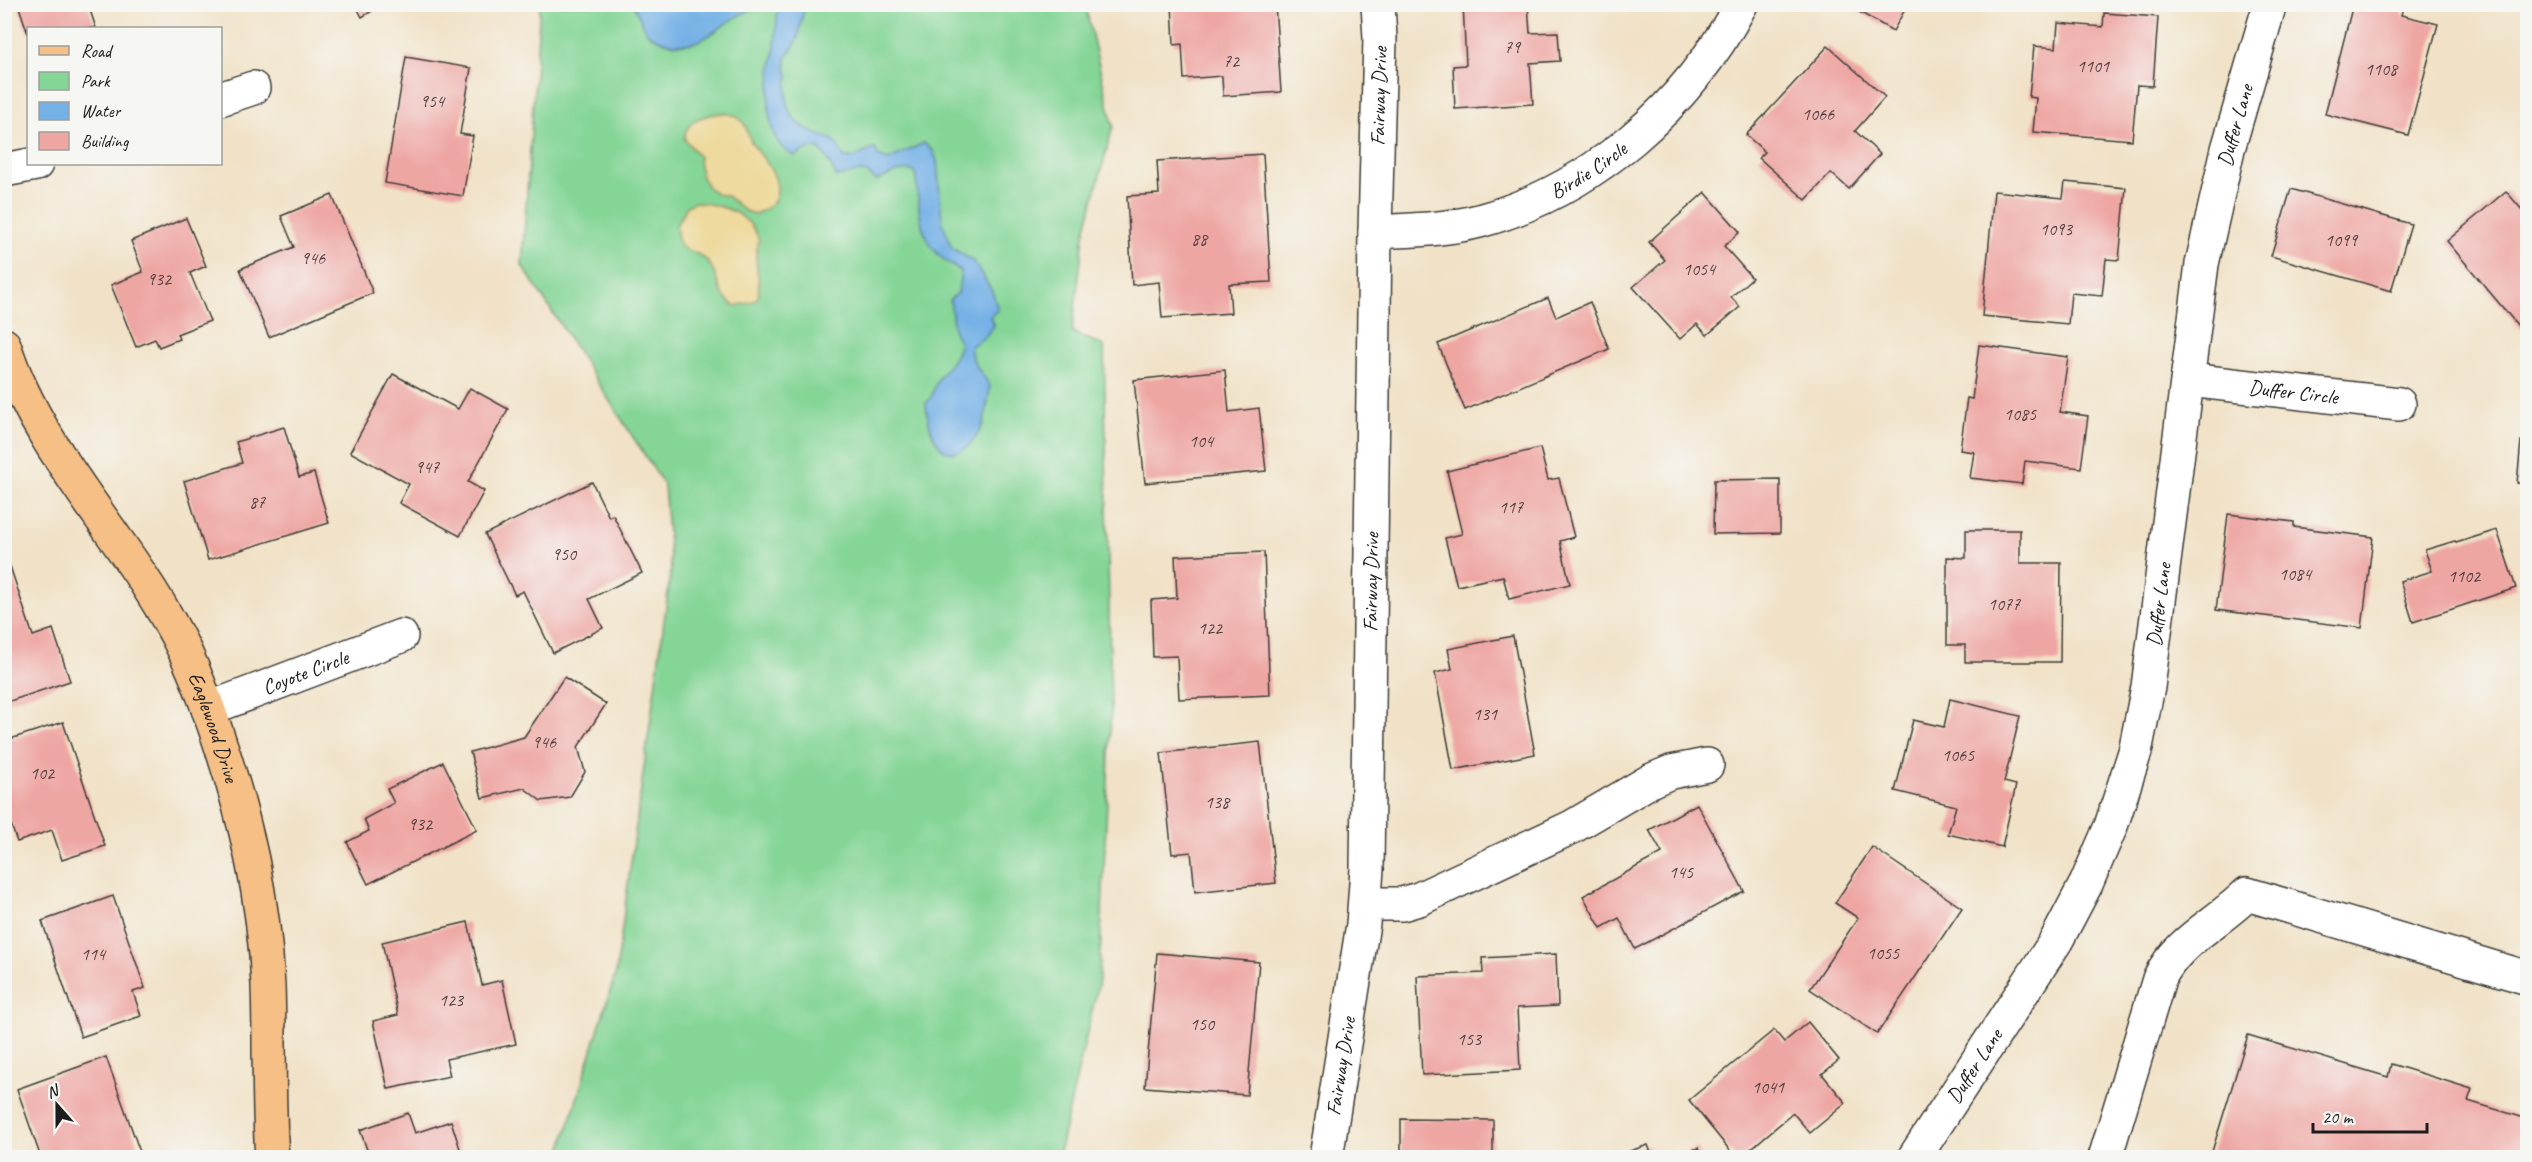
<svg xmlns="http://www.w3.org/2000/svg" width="2532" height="1162" font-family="Caveat,sans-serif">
	<rect width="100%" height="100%" fill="#f6f6f2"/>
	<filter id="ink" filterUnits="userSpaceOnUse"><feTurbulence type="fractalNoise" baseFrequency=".0167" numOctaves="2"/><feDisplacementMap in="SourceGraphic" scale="12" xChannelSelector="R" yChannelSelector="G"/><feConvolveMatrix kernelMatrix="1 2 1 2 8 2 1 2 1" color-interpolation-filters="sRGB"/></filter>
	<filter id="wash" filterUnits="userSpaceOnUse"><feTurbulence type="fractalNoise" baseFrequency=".008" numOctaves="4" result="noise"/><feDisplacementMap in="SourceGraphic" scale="24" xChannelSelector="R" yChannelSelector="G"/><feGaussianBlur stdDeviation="1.35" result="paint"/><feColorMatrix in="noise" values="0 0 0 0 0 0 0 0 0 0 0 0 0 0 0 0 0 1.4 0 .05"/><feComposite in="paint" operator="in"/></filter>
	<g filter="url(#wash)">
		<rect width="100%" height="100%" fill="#f1e2c7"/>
		<path fill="#84d596" stroke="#507859" stroke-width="1.5" d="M540,5H1085L1113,126L1084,235L1072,332L1104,346L1111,711L1099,981L1058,1157H559L616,972L671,570L664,485L522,265Z"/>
		<g fill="#eeda9e" stroke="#857b5d" stroke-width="1.5">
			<path d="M722,113C730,114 737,115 743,122C747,128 748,137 752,143C762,158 782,177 776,197C773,206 763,210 755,214L745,211L727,196L717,194L708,187L701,175L699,157L684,138C689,117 704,116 722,113Z"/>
			<path d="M695,202C722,205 749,212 759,240C751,261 762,276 758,297L752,302L735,306C713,291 721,278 708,262C700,252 688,252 679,245L676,226L687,206Z"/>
		</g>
		<path fill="#74b1e6" stroke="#486681" stroke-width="1.5" d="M633,5H806C800,18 802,28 797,40C795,46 790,50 787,56C783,64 788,70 788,78C785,102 784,115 807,129C828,143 832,129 844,158H853L875,148L878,156L888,160L924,143L933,151L937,161L942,221L951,247L974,262L992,291L998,309L990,317L994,326L985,337L971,346C969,362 983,373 990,386C988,398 987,412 983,424C980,431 973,442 967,447C938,468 927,424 926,403C934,397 932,391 937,382C945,365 954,365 960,343L954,332L950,299L958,293L961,271C916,247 921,217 915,172C900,166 889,177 875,181C864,164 853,175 837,177C830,167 825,143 808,149C804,150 800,154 795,156C756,140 771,77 775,45C777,33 776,20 778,8C728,2 717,48 675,44C666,44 657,38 648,34Z"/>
		<g id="blocks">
			<g fill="#eea6a3">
				<path d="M18,4H88L96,28H28V34Z"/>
				<path d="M355,4H384L362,17Z"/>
				<path d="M1172,4H1275L1281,92L1223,96L1222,76L1184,79L1182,44L1174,45Z"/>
				<path d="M1463,4H1528L1530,33L1558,32L1560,61L1530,63L1533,104L1455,109L1453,66L1466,65Z"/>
				<path d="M1845,4H1908L1893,31Z"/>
				<path d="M2353,4H2404L2401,15L2438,24L2408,135L2325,114Z"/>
				<path d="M2104,13L2158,17L2153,86L2137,85L2132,140L2033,132L2036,98L2029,97L2034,46L2056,48L2058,23L2103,27Z"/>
				<path d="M1828,46L1885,97L1855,131L1880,154L1849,189L1831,173L1806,200L1759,158L1765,152L1746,135Z"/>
				<path d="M406,57L471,68L460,134L473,136L463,196L385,183Z"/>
				<path d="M1263,154L1271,282L1229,284L1231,313L1162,318L1159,282L1132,285L1127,196L1159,194L1157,161Z"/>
				<path d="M2065,182L2126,188L2119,260L2106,259L2102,296L2071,293L2068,324L1982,316L1994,191L2063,198Z"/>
				<path d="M2291,189L2411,224L2391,291L2271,256Z"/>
				<path d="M2506,191L2528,217V331L2524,333L2447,241Z"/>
				<path d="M1705,192L1740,232L1724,246L1752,278L1731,297L1740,307L1707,335L1697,324L1680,339L1633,287L1665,260L1649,242Z"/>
				<path d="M332,195L373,293L269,337L240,269L294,247L281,216Z"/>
				<path d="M186,218L206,266L190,273L210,321L177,334L179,339L159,347L155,339L136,347L111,285L143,272L131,241Z"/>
				<path d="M1548,298L1556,317L1590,302L1609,349L1465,410L1438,344Z"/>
				<path d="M1979,345L2068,357L2060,412L2088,416L2081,468L2025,461L2022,484L1970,478L1974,452L1960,450L1967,398L1972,399Z"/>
				<path d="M1225,370L1229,412L1259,408L1266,471L1145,483L1134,380Z"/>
				<path d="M393,374L458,409L470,388L508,409L468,482L484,491L460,536L399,503L409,484L350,452Z"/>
				<path d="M284,427L299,477L314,473L329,523L208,560L184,481L242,463L236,442Z"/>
				<path d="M2521,441H2528V484L2517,483Z"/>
				<path d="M1540,448L1548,480L1559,478L1574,537L1560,541L1570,584L1509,599L1503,576L1457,586L1445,538L1462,534L1447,471Z"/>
				<path d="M1780,479V533L1713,534L1714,480Z"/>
				<path d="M592,482L609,517L613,515L642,573L589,599L603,628L553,653L523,591L515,595L485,534Z"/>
				<path d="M2228,514L2294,522V527L2373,537L2362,628L2216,610Z"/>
				<path d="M1966,530H2020V563H2061L2060,662H1965V645H1947V557L1966,558Z"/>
				<path d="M2497,530L2516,588L2413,622L2400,581L2432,571L2425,550L2455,541L2456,543Z"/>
				<path d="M1264,552L1270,695L1179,699L1177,656L1153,657L1151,600L1177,598L1175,556Z"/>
				<path d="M8,560L33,636L53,629L70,681L4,703V561Z"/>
				<path d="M1513,636L1535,754L1453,770L1435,673L1452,669L1448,649Z"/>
				<path d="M564,677L606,704L578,747L585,772L570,797L541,801L524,788L482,798L470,752L524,737Z"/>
				<path d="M1950,699L2020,716L2004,782L2016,785L2002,847L1948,834L1956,806L1895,791L1913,720L1944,727Z"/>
				<path d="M63,722L105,846L62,860L52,830L17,842L4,804V741Z"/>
				<path d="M1260,742L1276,883L1195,892L1191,852L1172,854L1161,753Z"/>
				<path d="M443,762L477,830L368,884L347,842L369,831L364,819L394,803L387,789Z"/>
				<path d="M1697,804L1744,891L1635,949L1619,918L1601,928L1583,896L1662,853L1649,830Z"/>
				<path d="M1872,847L1962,908L1877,1034L1810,989L1858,918L1835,903Z"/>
				<path d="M113,896L145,988L133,992L141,1016L81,1037L42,921Z"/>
				<path d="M468,922L482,985L502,980L516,1044L446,1059L450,1076L388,1089L373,1021L398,1015L382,942Z"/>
				<path d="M1157,953L1259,962L1247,1095L1145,1087Z"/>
				<path d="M1556,954L1558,1006L1517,1008L1520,1070L1422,1075L1417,976L1483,973L1482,958Z"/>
				<path d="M1808,1022L1839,1060L1822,1074L1846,1103L1810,1133L1793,1113L1740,1158H1736L1689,1100L1774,1030L1784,1042Z"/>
				<path d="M2248,1035L2388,1077L2391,1064L2472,1089L2468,1101L2528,1119V1158H2210Z"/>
				<path d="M106,1057L140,1152L124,1158H41L17,1089Z"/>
				<path d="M408,1113L415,1133L451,1121L463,1158H370L360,1130Z"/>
				<path d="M1401,1119L1493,1120V1158H1401Z"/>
				<path d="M1648,1145L1653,1158H1623L1621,1154Z"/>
				<path d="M1698,1148L1701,1158H1673V1157Z"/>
				<path d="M1125,1153L1158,1156V1158H1125Z"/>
			</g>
		</g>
	</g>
	<g filter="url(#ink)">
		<use href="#blocks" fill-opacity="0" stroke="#3c3a36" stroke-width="1.5"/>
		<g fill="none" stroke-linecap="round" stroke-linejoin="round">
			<defs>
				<g id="minor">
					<path d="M220,99L253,88"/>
					<path d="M4,170L36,164"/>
					<path id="s1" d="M1375,232C1410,230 1445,230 1479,221C1591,191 1688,106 1741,4"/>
					<path id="s2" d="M2189,380L2399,404"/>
					<path id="s3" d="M208,709L401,636"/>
					<path d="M1365,904H1402L1419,899L1572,827L1652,780L1671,772L1707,765"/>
					<path id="s4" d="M1326,1158L1363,924L1367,869L1375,232L1380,38L1378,4"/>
					<path id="s5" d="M1914,1158L2056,941L2086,884L2111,826L2135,752L2148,687L2202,264L2228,149L2270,4"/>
					<path d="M2105,1158L2159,979C2177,941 2218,923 2247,894L2528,978"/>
				</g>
				<g id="major">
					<path id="s6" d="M4,345C38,452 123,534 175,632C193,665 206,702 218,737C246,820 264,898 268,985C270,1043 268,1100 272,1158"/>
				</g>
			</defs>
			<use href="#minor" stroke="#3c3a36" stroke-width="36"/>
			<use href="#major" stroke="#3c3a36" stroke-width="36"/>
			<use href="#minor" stroke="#fff" stroke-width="33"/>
			<use href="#major" stroke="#f5bf86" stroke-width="33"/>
		</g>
	</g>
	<g text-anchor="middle" stroke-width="4.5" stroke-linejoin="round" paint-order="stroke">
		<g font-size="18" fill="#503e3e">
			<text x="1512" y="53">79</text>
			<text x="1231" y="67">72</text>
			<text x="2093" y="72">1101</text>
			<text x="2381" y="75">1108</text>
			<text x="432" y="107">954</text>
			<text x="1818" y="120">1066</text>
			<text x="2056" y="235">1093</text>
			<text x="1199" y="245">88</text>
			<text x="2341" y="246">1099</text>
			<text x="313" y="264">946</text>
			<text x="1699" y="275">1054</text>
			<text x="159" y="285">932</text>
			<text x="2020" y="420">1085</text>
			<text x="1201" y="447">104</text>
			<text x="427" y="473">947</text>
			<text x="257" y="508">87</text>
			<text x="1511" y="513">117</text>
			<text x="564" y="560">950</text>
			<text x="2295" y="580">1084</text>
			<text x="2464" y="582">1102</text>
			<text x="2004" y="610">1077</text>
			<text x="1210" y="634">122</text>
			<text x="1485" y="720">131</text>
			<text x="544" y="748">946</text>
			<text x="1958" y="761">1065</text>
			<text x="42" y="779">102</text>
			<text x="1217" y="808">138</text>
			<text x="420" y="830">932</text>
			<text x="1681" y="878">145</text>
			<text x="1883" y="959">1055</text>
			<text x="93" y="960">114</text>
			<text x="451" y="1006">123</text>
			<text x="1202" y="1030">150</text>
			<text x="1469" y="1045">153</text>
			<text x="1768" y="1093">1041</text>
		</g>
		<g font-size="21" fill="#1c1c1c" stroke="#f6f6f2">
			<text dy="7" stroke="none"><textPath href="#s4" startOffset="1065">Fairway Drive</textPath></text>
			<text dy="7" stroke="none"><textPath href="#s5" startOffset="1100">Duffer Lane</textPath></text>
			<text dy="7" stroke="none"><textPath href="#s1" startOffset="226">Birdie Circle</textPath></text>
			<text dy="7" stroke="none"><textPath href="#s2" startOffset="105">Duffer Circle</textPath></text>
			<text dy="7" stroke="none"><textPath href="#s4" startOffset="579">Fairway Drive</textPath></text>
			<text dy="7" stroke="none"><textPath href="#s5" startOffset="614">Duffer Lane</textPath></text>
			<text dy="7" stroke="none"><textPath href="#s3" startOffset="104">Coyote Circle</textPath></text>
			<text dy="7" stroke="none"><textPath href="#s6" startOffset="438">Eaglewood Drive</textPath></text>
			<text dy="7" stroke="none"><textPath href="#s5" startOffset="110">Duffer Lane</textPath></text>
			<text dy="7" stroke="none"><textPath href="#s4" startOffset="93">Fairway Drive</textPath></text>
		</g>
	</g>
	<rect width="2532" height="1162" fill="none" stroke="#f6f6f2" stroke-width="24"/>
	<rect x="27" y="27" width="195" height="138" fill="#f6f6f2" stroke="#9f9f9c" stroke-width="1.5"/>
	<rect x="39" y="46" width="30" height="9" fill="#f5bf86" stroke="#9f9f9c" stroke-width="1.5"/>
	<text x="81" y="57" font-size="18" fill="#1c1c1c">Road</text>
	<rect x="39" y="72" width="30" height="18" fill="#84d596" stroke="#9f9f9c" stroke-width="1.5"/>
	<text x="81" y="87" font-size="18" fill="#1c1c1c">Park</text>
	<rect x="39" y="102" width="30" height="18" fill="#74b1e6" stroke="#9f9f9c" stroke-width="1.5"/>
	<text x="81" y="117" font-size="18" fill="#1c1c1c">Water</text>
	<rect x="39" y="132" width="30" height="18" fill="#eea6a3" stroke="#9f9f9c" stroke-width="1.5"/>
	<text x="81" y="147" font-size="18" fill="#1c1c1c">Building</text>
	<g transform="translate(57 1105) rotate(339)" stroke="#f6f6f2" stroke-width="4.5" paint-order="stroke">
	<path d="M0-4.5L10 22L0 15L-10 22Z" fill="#1c1c1c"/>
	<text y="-9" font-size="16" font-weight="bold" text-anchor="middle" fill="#1c1c1c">N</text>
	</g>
	<path d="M2313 1123v9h114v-9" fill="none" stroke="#1c1c1c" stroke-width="3"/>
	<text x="2322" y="1123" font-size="18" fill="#1c1c1c" stroke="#f6f6f2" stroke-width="4.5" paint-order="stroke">20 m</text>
</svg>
